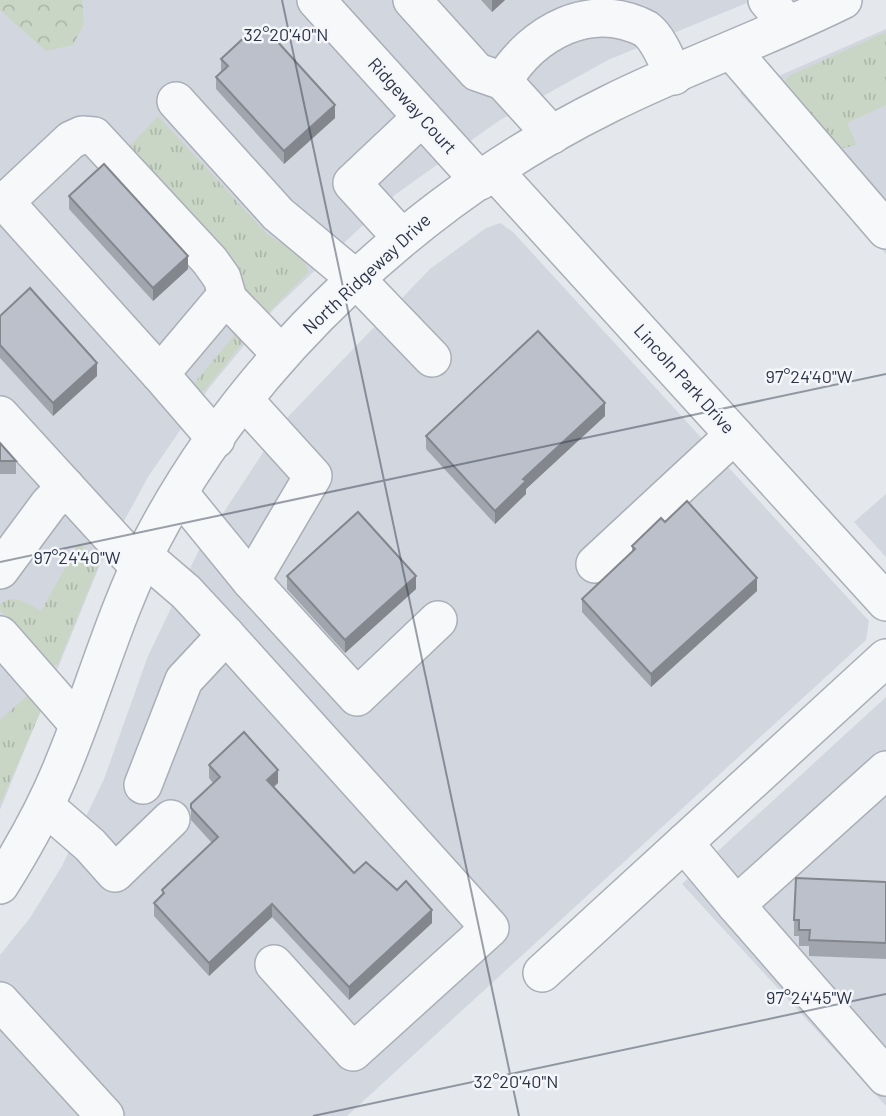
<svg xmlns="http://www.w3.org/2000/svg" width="886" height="1116" font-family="Barlow,sans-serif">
	<defs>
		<pattern id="grass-tufts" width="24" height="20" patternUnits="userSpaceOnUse" patternTransform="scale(1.75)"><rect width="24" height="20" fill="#c9d6c5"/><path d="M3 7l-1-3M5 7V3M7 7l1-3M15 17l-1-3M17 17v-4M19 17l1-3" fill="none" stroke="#adb8ab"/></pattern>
		<pattern id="forest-crowns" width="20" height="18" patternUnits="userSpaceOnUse" patternTransform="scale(1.75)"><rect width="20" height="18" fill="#c9d6c5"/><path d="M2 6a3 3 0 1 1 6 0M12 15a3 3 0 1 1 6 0" fill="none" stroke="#adb8ab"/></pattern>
	</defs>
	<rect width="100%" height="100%" fill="#e4e7ec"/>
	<g fill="#d2d6de">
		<path d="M0,0H754L608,60L500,120L396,194L274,309L209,388L148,477L99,567L0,810Z"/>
		<path d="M886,29V254L740,93Z"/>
		<path d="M500,223L513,232L869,621L866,640L347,1116H0V955L30,918L62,866L104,779L148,656L199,550L283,422L430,269L486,228Z"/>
		<path d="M886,494V557L854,522Z"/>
		<path d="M886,697V1106L682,884Z"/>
	</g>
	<g fill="url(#grass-tufts)">
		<path d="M886,32V105L847,123L857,145L843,148L786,90L785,81L789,76Z"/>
		<path d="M158,116L267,234L304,257L308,272L265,316L122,154Z"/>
		<path d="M236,333L244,341L204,391L197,390L195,382Z"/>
		<path d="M79,543L88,551L97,549L100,561L58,664L53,666L0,610V604C15,593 27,603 41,611Z"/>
		<path d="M29,694L41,711L0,804V720Z"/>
	</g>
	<path fill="url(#forest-crowns)" d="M0,0H82L84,24L73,45L46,51L0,10Z"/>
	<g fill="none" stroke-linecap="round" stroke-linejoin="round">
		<defs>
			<g id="minor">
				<path d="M316,0L480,181"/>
				<path d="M412,0L477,72L503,81L552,135"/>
				<path d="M767,0L788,25"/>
				<path d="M732,51L886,230"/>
				<path d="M503,81C533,32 591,0 646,29C659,39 667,61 674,76"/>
				<path d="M176,101L278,214L356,279L432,358"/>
				<path d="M495,172L886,602"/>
				<path d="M402,238L352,183L422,117"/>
				<path d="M160,374L5,202L71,140L82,135L94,136L210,261L222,278L228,299L281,354"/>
				<path d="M244,400L313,476L251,581L357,697L438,620"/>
				<path d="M0,415L139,567"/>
				<path d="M216,439L160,374L219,304L228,299"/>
				<path d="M180,494L251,581"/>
				<path d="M144,556L186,592L226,635L490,928L353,1052L274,964"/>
				<path d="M595,564L734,435"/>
				<path d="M0,570L49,504L66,487"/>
				<path d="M0,635L78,724"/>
				<path d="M886,770L736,905L886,1077"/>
				<path d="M143,785L184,680L226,635"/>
				<path d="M45,806L90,845L115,873L171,819"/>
				<path d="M684,843L736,905"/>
				<path d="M0,885C25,845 48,804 65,760C95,687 116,610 152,540C248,356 424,195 609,104C685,66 766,38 843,0"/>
				<path d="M542,973L886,658"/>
				<path d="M0,1001L105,1116"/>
			</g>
		</defs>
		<use href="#minor" stroke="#a9aeb7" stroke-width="40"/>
		<use href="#minor" stroke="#f7f8fa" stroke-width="37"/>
	</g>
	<g fill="#a1a5ae">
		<path d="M481,0H505L492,12Z"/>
		<path d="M221,59L335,118L284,164L216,89V77L221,71Z"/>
		<path d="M69,196L188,269L153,301L69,209Z"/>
		<path d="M0,316L97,376L53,416L0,358Z"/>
		<path d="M605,416L526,489V494L495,524L426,449V436Z"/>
		<path d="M0,443L16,461V474H0Z"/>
		<path d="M665,522L757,591L651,687L582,612V599L632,553V546Z"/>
		<path d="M287,576L416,589L345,653L287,589Z"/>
		<path d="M209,765L278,783L274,787L354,873L432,923L349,1000L272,917L209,976L154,916V903L162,896V890L212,843L191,820V804L213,783L209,778Z"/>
		<path d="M886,882V959L809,956V946H799V936H794V920Z"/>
	</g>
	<g fill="#83868d">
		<path d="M492,0H505L492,12Z"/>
		<path d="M335,105V118L284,164V151Z"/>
		<path d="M188,256V269L153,301V288Z"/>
		<path d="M97,363V376L53,416V403Z"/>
		<path d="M605,403V416L526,489V494L495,524V511L523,479Z"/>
		<path d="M416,576V589L345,653V640Z"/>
		<path d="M757,578V591L651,687V674Z"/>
		<path d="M278,770V783L267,792V780Z"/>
		<path d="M272,904V917L209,976V963Z"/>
		<path d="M432,910V923L349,1000V987Z"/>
	</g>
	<g fill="#bbc0ca" stroke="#83868d" stroke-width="2">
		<path d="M266,29L335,105L284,151L216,77L228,66L221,59L248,34L254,40Z"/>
		<path d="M104,164L188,256L153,288L69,196Z"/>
		<path d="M30,288L97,363L53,403L0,345V316Z"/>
		<path d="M538,331L605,403L523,479L526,481L495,511L426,436Z"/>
		<path d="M0,443L16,461H0Z"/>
		<path d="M687,501L757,578L651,674L582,599L635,549L632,546L661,518L665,522Z"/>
		<path d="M358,512L416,576L345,640L287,576Z"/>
		<path d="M244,732L278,770L267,780L354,873L366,862L397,890L406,881L432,910L349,987L272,904L209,963L154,903L164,893L162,890L218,837L191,808V804L220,777L209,765Z"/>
		<path d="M796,878L886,882V943L809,940L810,930H799V920H794Z"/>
	</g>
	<path fill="none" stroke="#2b3445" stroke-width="2" stroke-opacity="0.45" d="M282,0L519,1116M0,562L886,374M313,1116L886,994"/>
	<g text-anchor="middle" stroke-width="5" stroke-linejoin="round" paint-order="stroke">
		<g font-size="18" fill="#2b3445" stroke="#f4f6f9">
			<text transform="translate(412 106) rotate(48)" y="6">Ridgeway Court</text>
			<text transform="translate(367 274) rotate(-43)" y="6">North Ridgeway Drive</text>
			<text transform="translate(684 379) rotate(48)" y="6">Lincoln Park Drive</text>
		</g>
	</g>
	<g font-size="18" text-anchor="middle" fill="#2b3445" stroke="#f4f6f9" stroke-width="5" stroke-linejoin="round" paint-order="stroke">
		<text x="286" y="41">32°20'40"N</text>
		<text x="809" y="383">97°24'40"W</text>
		<text x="77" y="564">97°24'40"W</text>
		<text x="809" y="1004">97°24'45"W</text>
		<text x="516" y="1088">32°20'40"N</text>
	</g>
</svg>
